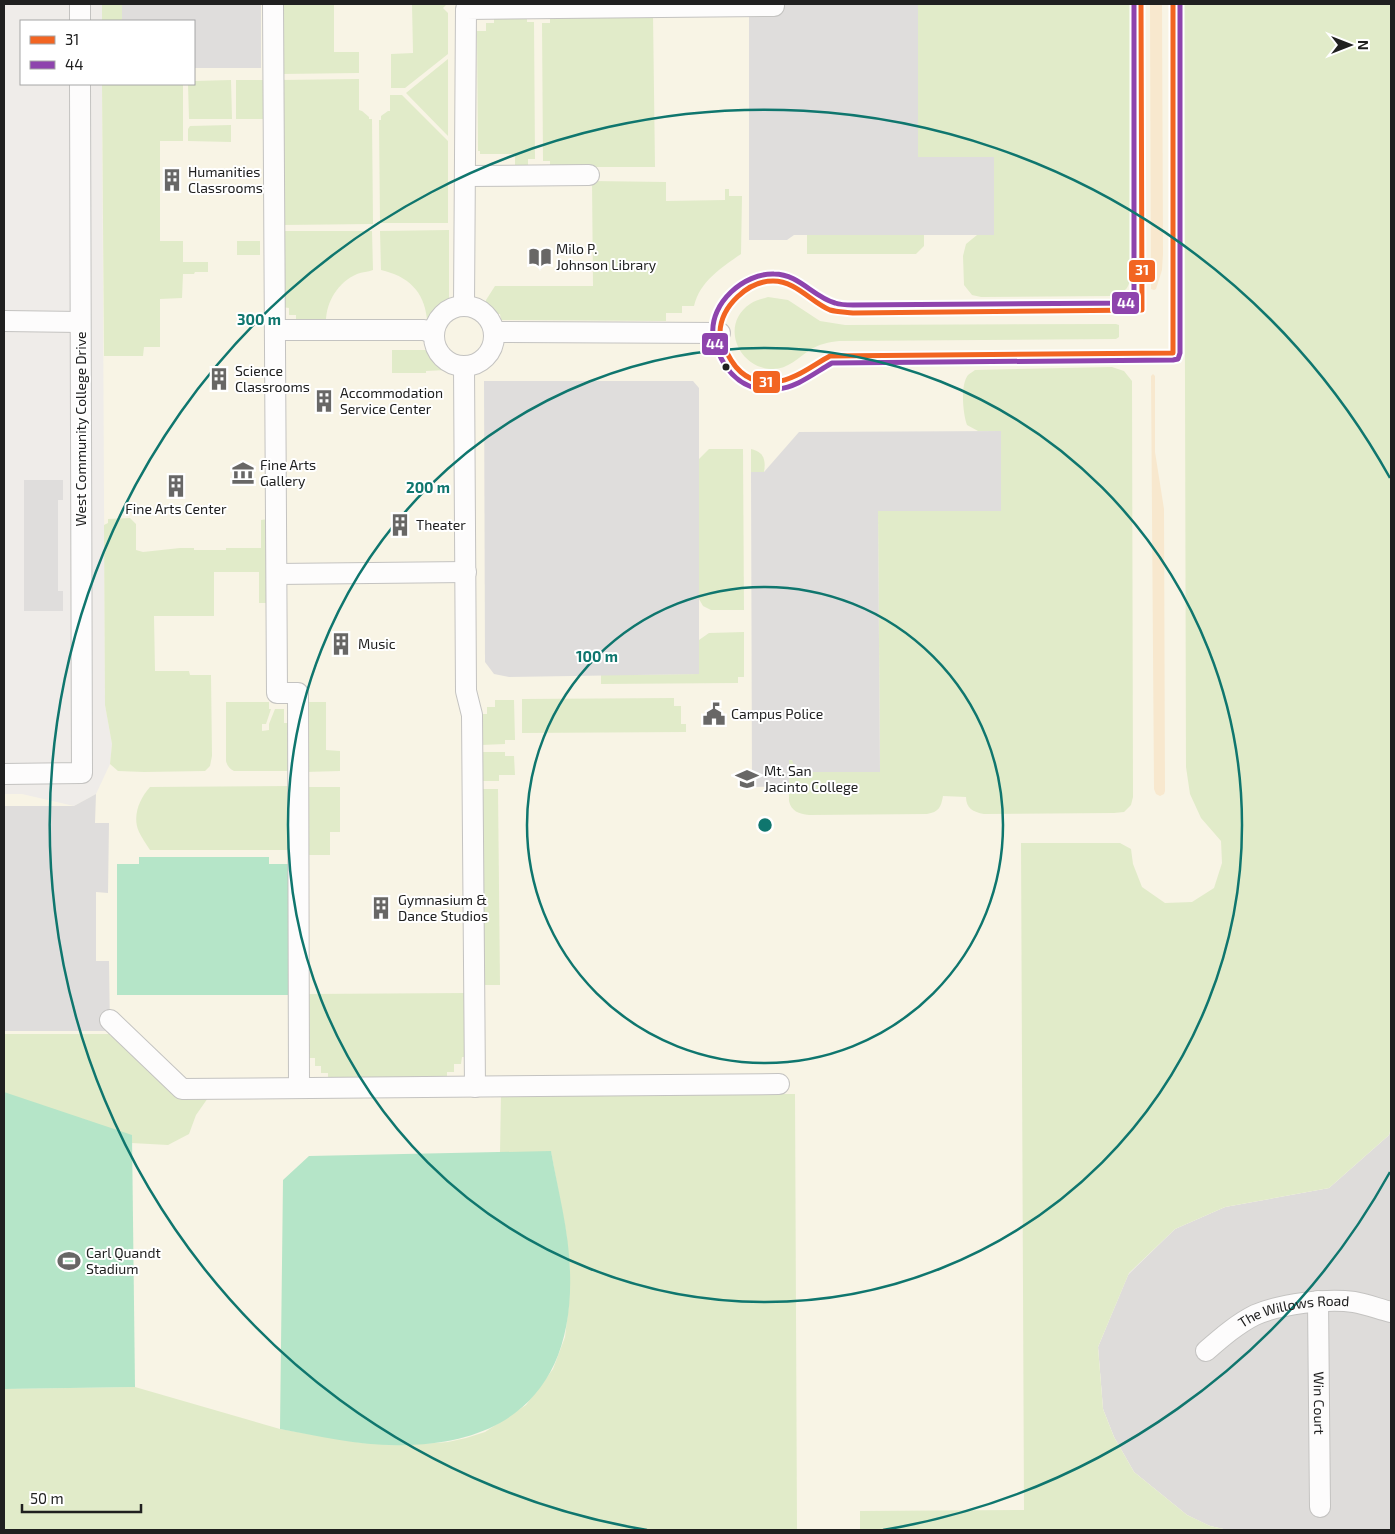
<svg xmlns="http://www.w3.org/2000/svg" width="1395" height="1534" font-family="'Exo 2',sans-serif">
	<rect width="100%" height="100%" fill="#efece9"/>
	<path fill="#dedcda" d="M1391,1127V1530H1228L1210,1526L1198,1521L1187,1515L1134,1472L1114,1437L1103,1409L1098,1347L1127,1276L1175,1229L1225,1207L1329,1188L1389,1135Z"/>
	<path fill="#f8f4e5" d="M102,4H1391V1127L1389,1135L1329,1188L1225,1207L1175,1229L1129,1273L1098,1347L1103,1409L1114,1437L1134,1472L1187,1515L1210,1526L1228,1530H4V794H22L74,806L96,794L110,764L112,744L105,705L102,84H194V21H102Z"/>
	<g fill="#e1ebc9">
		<rect x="102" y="4" width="20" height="17"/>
		<path d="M280,4H334V52H359V73L281,74Z"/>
		<path d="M412,4H447L443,8L448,13V54L405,88H391V54L413,53Z"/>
		<path d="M918,4H1130L1131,273C1129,289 1127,291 1112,296L981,297L972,295L964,285L963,256L966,244L977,235H994L918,157Z"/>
		<path d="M1184,4H1391V1127L1389,1135L1329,1188L1225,1207L1175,1229L1129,1273L1098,1347L1103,1409L1114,1437L1134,1472L1187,1515L1210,1526L1228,1530H820V1529H860V1511L1024,1510L1021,843H1120L1131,849L1133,864L1142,887L1165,903L1192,902L1214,888L1222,863L1221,841L1201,818L1190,794L1186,767Z"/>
		<path d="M494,15H527V22H534L535,159H528V167H515V154H480V151H478L477,31H486V23H494Z"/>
		<path d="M653,15L655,167H550V161H543L542,23H550V16Z"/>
		<path d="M448,59V136L406,93Z"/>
		<path d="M359,79V110L362,111L369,117V119H372L373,224L281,225L280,80Z"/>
		<path d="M231,80L232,119H189L188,84H194V81Z"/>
		<rect x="236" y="80" width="30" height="39"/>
		<path d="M102,84H183V141H160V241H183V262H208V272H195L194,274H183L182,298L160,299V347H144L143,356H104Z"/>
		<path d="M390,95H402L448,141V223H380L379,120H381V116L388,111H390Z"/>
		<path d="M231,125V142L188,141V129L190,126Z"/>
		<path d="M592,181L666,182V201L725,200V189H729V196H742L741,254C721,268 700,281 694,306H682V313H666V321L501,320L500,314H493V307H486V300L495,286H593Z"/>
		<path d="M449,230V298L438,306L427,319C424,290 407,276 381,270L380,231Z"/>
		<path d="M282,231H372L373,270C368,272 362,272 357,274C338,282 326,302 326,322H296V315H289V308L282,307Z"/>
		<path d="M807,235H924V246L916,254H807Z"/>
		<rect x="237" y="241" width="23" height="14"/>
		<path d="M768,297L788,300L820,321L845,325L1116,324L1119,325V337L1116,339L839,341C829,342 819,344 810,350C798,358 788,369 773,369C739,369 719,325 750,304C755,300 762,299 768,297Z"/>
		<path d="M392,350H426C431,359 437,366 446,370L426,371V373H392Z"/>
		<path d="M1112,367L1124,371L1132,381L1133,797L1131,805L1124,812L1114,813L984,814C973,812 966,808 966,797L943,796C941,807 939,812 927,814L809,815C799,814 791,811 789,801V760L880,771L878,511L1001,510V431H978L967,425C963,414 960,385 968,375C970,373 973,372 975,370Z"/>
		<path d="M709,449H743L744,610H711L703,606L699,599V459Z"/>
		<path d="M751,449C764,452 766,460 764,472H751Z"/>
		<path d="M130,518L136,524V550L143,552L180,548H194V550H226V548H261V520L268,519V603H259V572H214V616H154L155,671H189L190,675H211L212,756L210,766L205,771L144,772L118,771L110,764L112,744L105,705L104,525L108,523V519Z"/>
		<path d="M744,632V677H738V683L601,684V675L699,674V640L709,633Z"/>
		<path d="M674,698V706H681V724H686V732L522,733V699Z"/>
		<path d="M495,700H514L515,740H505V744L481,745V714H487V707H495Z"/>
		<path d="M226,702H269V709H271L266,724H262V731L269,730V724L275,709H284V723H291V771H234C230,769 227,766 226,761Z"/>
		<path d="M305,702H326V750L340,751V771L305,772Z"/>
		<path d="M480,752H505V756H514L515,775H499V781H481Z"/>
		<path d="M291,786V850H150C146,844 142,838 139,832C132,817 139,799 150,787Z"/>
		<path d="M306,787H340V832H330V855H306Z"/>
		<path d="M480,789H498L500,985H482Z"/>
		<path d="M467,993L468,1057H462L461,1064H454V1072H447V1079L328,1080V1073H321V1066H315V1058H308L307,994Z"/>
		<path d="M4,1034H110V1036L116,1037L210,1095L196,1115L189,1134L168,1145L4,1136Z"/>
		<path d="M501,1094H795L797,1530H4V1389L135,1387L280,1429L362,1443L407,1445L448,1442L466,1438L485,1432L526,1405L553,1369L565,1337L569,1304L570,1271L566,1232L551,1152L500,1153Z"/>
	</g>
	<g fill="#f8e8ce">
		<path d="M1150,4H1162L1163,254L1162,270L1156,289L1154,290L1151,289Z"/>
		<path d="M1153,374L1155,376V452L1164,509L1165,791L1164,794L1160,796L1156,794L1154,789L1151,376Z"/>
	</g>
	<g fill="#b5e5c8">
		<path d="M139,857H269V864H292V995H117V864H139Z"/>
		<path d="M4,1092L132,1135L135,1387L4,1389Z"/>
		<path d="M551,1151C558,1191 569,1231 570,1271C574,1381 518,1442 408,1445C365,1447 322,1437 280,1429L283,1180L309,1156Z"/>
	</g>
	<g fill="#dfdddc">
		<path d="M122,4H261V68H194V21H122Z"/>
		<path d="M749,4H918V157H994V235H794L787,240H749Z"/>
		<path d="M484,381H693L699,388V674L509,677L494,674L485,662Z"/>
		<path d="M1001,431V511H878L880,772H797L792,760H789V786L752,787L751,472H764L799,432Z"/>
		<path d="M24,480H63V500H58V591H63V611H24Z"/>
		<path d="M96,794L95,823H109L108,893L96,892V961H109L110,1031H4V806H74Z"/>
	</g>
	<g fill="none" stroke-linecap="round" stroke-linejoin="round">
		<defs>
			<g id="minor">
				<path d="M273,4L277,693H298L299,1088"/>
				<path d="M80,21V4"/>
				<path d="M465,176L589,175"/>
				<path d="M464,305L466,9L774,6"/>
				<circle cx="464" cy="336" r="30"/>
				<path d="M4,321L80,322"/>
				<path d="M275,330H424L433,333"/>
				<path d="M494,332L720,333"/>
				<path d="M464,366L466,691L472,715L475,1087"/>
				<path d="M277,574L466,572"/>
				<path d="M4,774L82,773L80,84"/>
				<path d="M110,1020L182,1089L779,1084"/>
				<path id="s1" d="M1318,1301L1320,1507"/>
				<path id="s2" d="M1206,1351C1221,1338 1237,1324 1255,1315C1280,1304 1327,1298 1354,1302C1366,1304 1379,1309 1391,1312"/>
			</g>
		</defs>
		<use href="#minor" stroke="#c4c3c1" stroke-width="22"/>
		<use href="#minor" stroke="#fdfcfc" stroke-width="20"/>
		<defs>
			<path id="bus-1" d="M1141,4L1142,310L853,313C846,312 837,312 830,310C811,302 796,281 773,281C748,281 721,306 720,332C720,337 722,341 724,346C733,369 748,385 775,382C795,380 813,365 830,356L1173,353V4"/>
			<path id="bus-2" d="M1134,4V303L853,305C847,305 841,305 835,303C813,297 799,274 774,274C744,273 710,303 713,334C713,339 715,344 717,349C727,375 746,393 777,389C798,387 814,373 832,363L1173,360L1178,359L1180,353V4"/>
		</defs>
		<use href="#bus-1" stroke="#fff" stroke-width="9"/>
		<use href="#bus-2" stroke="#fff" stroke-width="9"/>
		<use href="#bus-1" stroke="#f26522" stroke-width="5"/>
		<use href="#bus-2" stroke="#8e44ad" stroke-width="5"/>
	</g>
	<g fill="none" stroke="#0f766e" stroke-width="2.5">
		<circle cx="765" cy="825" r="238"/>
		<circle cx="765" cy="825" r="477"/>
		<path d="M1390 1172A715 715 0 0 1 883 1530M647 1530A715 715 0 1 1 1390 478"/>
	</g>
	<defs>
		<symbol id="building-bare" viewBox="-9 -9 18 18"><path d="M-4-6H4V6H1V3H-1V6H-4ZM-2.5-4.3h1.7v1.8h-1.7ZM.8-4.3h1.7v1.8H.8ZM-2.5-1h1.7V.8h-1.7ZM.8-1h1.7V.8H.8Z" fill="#686766" stroke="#fff" stroke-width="2.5" paint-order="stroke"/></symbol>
		<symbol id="library-bare" viewBox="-9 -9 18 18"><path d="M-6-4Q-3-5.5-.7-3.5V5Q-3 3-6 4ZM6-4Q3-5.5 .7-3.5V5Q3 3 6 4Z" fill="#686766" stroke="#fff" stroke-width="2.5" paint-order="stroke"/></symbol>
		<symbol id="museum-bare" viewBox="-9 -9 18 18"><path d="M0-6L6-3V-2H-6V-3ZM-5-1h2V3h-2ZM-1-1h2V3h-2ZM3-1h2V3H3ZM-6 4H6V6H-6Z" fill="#686766" stroke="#fff" stroke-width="2.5" paint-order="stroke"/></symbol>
		<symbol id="civic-bare" viewBox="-9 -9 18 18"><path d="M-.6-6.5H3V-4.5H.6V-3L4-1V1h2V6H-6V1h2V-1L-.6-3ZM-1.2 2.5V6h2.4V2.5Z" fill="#686766" stroke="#fff" stroke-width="2.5" paint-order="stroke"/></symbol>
		<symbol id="university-bare" viewBox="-9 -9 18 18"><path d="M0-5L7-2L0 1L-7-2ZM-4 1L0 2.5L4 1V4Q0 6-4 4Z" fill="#686766" stroke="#fff" stroke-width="2.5" paint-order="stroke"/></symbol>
		<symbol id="stadium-bare" viewBox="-9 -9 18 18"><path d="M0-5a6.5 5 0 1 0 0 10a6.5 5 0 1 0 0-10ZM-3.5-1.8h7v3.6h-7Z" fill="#686766" stroke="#fff" stroke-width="2.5" paint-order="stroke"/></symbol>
	</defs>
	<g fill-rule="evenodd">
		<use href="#building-bare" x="156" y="164" width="32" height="32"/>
		<use href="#library-bare" x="524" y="241" width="32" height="32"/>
		<use href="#building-bare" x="203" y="363" width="32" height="32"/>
		<use href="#building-bare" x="308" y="385" width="32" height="32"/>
		<use href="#museum-bare" x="227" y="457" width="32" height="32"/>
		<use href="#building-bare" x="160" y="470" width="32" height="32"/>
		<use href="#building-bare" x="384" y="509" width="32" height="32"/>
		<use href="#building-bare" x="325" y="628" width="32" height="32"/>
		<use href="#civic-bare" x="698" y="698" width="32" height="32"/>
		<use href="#university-bare" x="731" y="763" width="32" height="32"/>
		<use href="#building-bare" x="365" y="892" width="32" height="32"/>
		<use href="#stadium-bare" x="53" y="1245" width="32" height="32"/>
	</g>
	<circle fill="#202020" stroke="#fff" stroke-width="2" cx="726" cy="367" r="4.5"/>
	<g text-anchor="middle" stroke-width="4" stroke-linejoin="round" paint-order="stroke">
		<g font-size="14" fill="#202020" stroke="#fff" text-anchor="start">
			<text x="188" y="177">Humanities<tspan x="188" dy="16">Classrooms</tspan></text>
			<text x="556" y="254">Milo P.<tspan x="556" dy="16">Johnson Library</tspan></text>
			<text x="235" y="376">Science<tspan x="235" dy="16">Classrooms</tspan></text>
			<text x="340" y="398">Accommodation<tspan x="340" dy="16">Service Center</tspan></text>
			<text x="260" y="470">Fine Arts<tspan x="260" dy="16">Gallery</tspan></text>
			<text x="176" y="514" text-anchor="middle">Fine Arts Center</text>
			<text x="416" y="530">Theater</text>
			<text x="358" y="649">Music</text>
			<text x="731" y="719">Campus Police</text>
			<text x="764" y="776">Mt. San<tspan x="764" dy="16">Jacinto College</tspan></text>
			<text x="398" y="905">Gymnasium &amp;<tspan x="398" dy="16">Dance Studios</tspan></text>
			<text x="86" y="1258">Carl Quandt<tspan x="86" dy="16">Stadium</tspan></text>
		</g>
		<g font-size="14" fill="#202020" stroke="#fff">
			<text transform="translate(81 429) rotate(-90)" y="5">West Community College Drive</text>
			<text dy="5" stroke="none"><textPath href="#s2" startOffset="100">The Willows Road</textPath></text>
			<text dy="5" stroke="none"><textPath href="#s1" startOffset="102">Win Court</textPath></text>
		</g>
	</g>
	<circle cx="765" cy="825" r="8" fill="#0f766e" stroke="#fff" stroke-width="2.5"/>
	<g font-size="15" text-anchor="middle" font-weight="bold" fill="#0f766e" stroke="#fff" stroke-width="4" stroke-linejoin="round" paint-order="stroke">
		<text x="259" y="325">300 m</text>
		<text x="428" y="493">200 m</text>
		<text x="597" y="662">100 m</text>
	</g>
	<g stroke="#fff" stroke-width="2">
		<rect x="1128" y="259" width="28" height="24" rx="5" fill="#f26522"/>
		<rect x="1111" y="291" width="29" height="24" rx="5" fill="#8e44ad"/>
		<rect x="701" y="332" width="28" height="24" rx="5" fill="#8e44ad"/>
		<rect x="752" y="370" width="29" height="24" rx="5" fill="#f26522"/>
	</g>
	<g font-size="14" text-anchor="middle" font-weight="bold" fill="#fff">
		<text x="1142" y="275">31</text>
		<text x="1126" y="308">44</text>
		<text x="715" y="349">44</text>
		<text x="766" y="387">31</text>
	</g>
	<rect width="1395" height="1534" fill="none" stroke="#202020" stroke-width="10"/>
	<rect x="20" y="20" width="175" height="65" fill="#ffffff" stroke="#a6a6a6"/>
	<rect x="30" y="36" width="25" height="8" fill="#f26522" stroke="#a6a6a6"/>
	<text x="65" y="45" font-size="15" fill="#202020">31</text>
	<rect x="30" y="61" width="25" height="8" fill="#8e44ad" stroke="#a6a6a6"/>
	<text x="65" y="70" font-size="15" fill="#202020">44</text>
	<g transform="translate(1350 45) rotate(90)" stroke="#ffffff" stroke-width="4" paint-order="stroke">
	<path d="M0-4L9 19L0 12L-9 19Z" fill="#202020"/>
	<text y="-8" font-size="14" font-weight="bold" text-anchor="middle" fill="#202020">N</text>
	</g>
	<path d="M22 1504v8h119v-8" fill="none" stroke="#202020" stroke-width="2.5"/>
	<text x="30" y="1504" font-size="15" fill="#202020" stroke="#ffffff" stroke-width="4" paint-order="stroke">50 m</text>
</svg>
